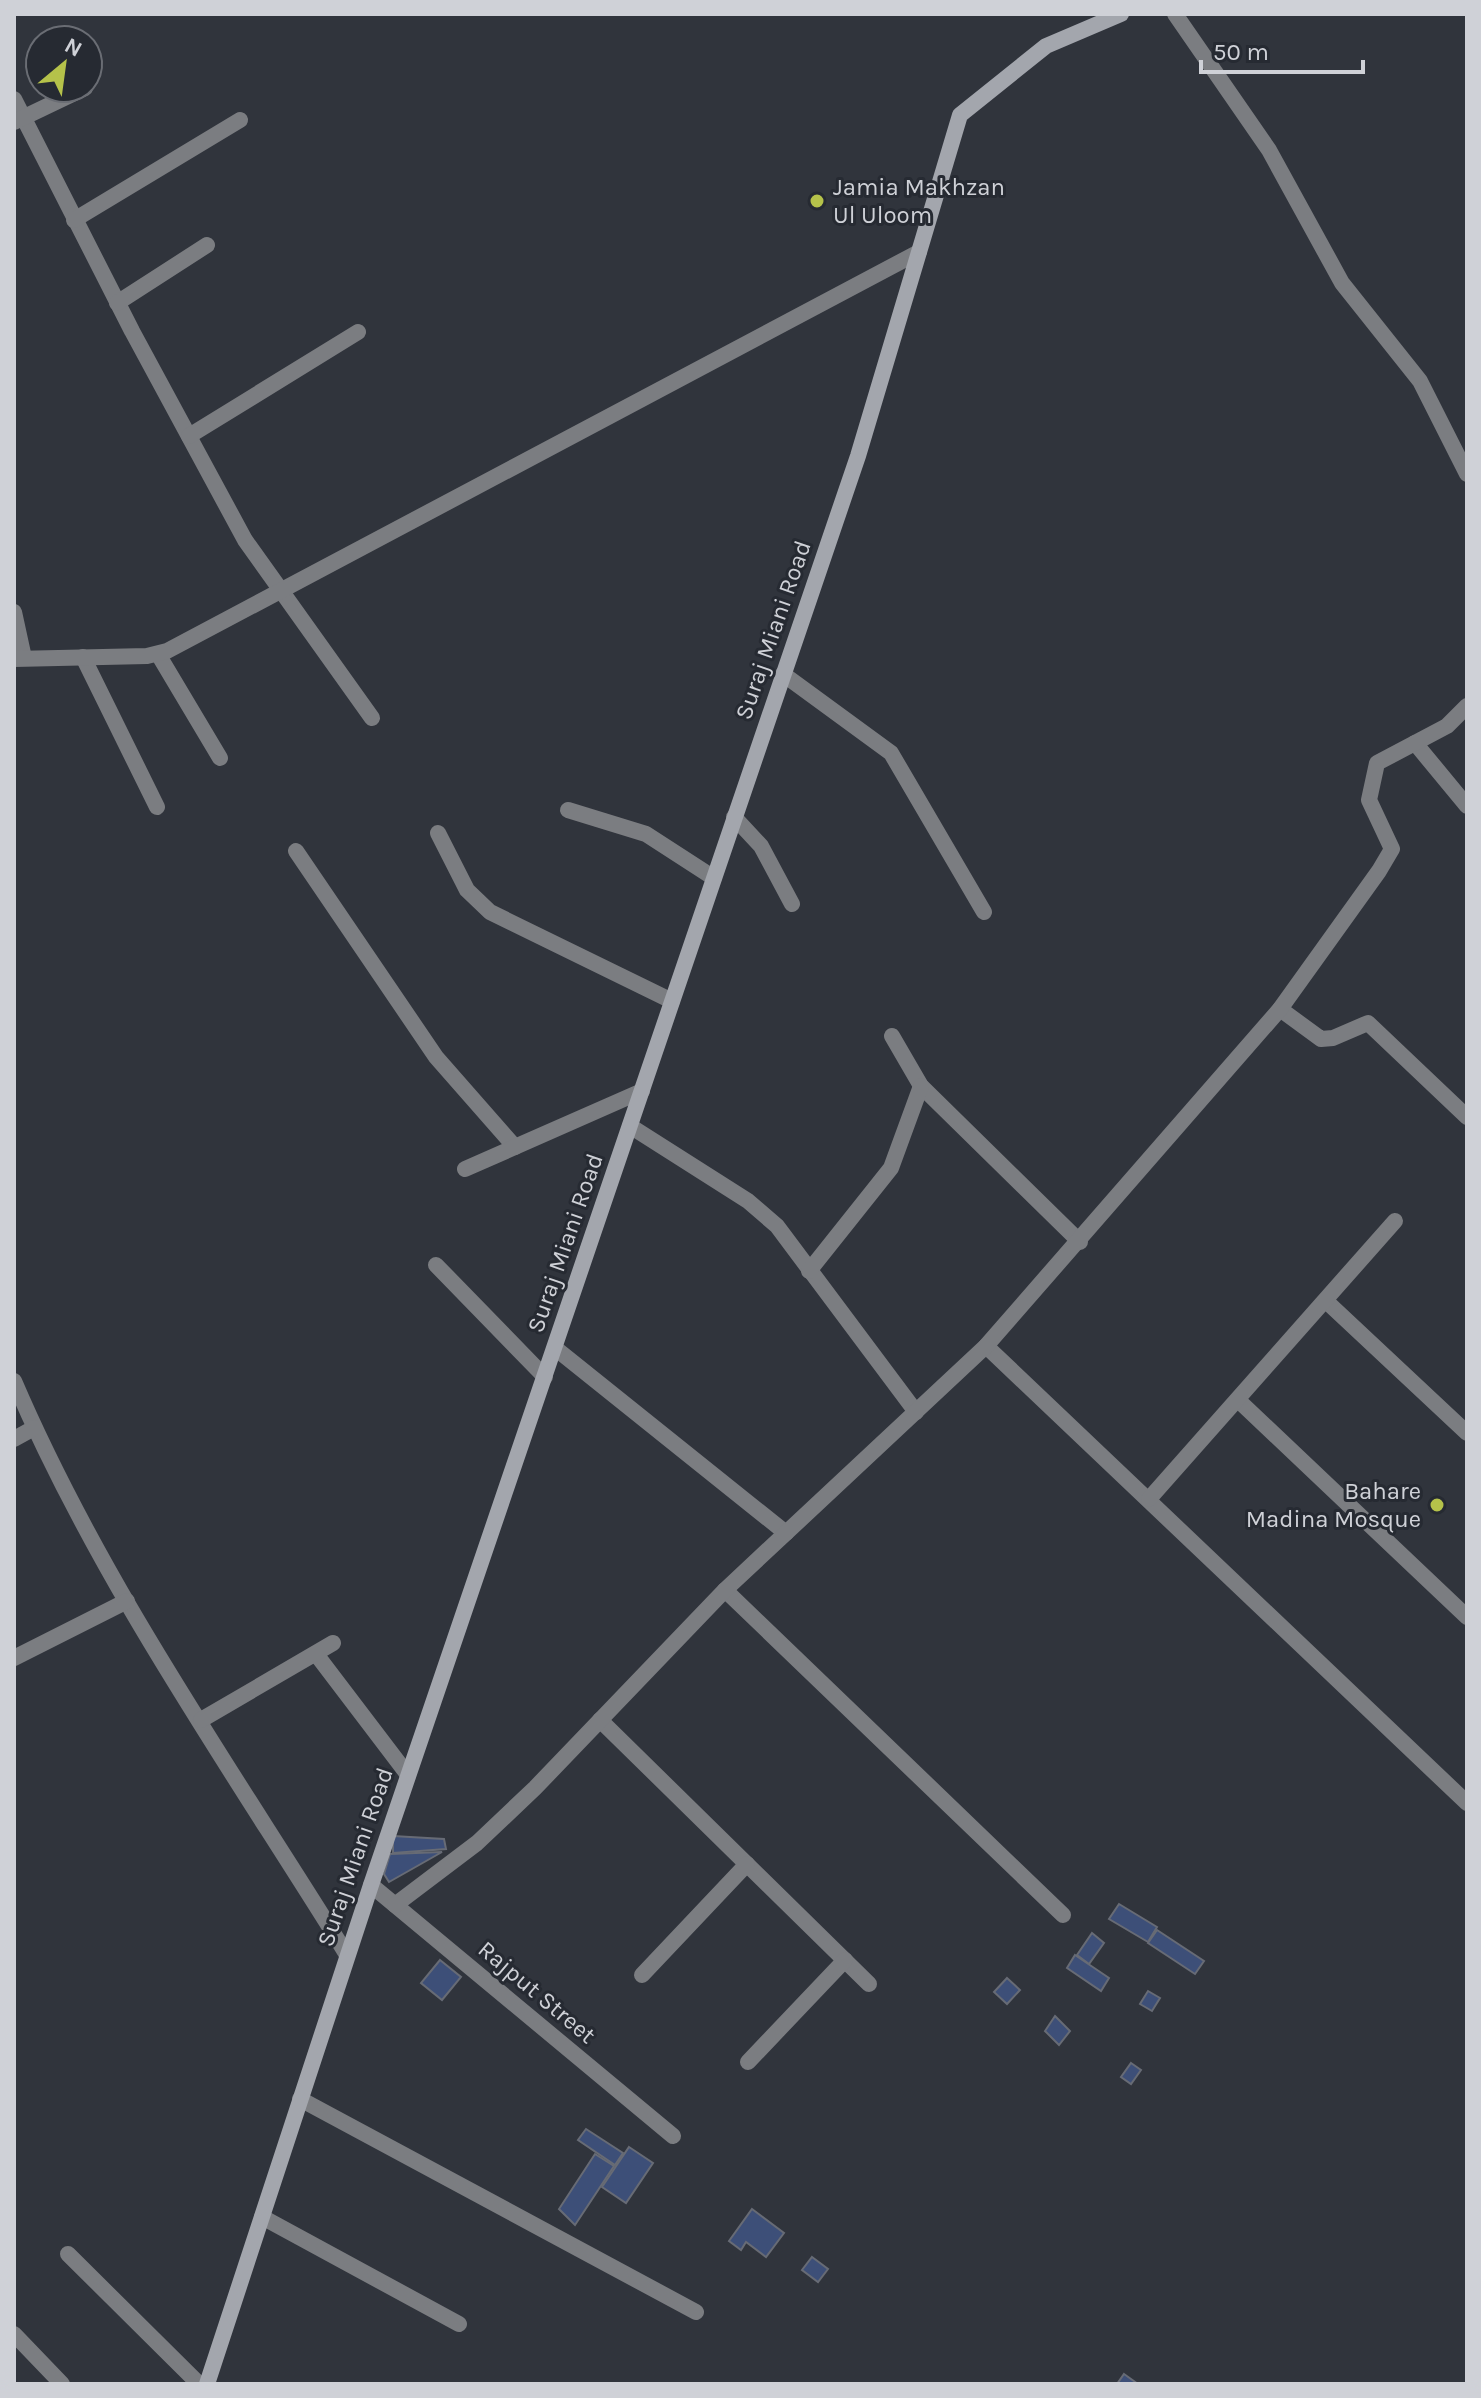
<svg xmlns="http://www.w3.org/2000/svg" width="1481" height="2398" font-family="Karla,sans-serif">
	<rect width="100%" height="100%" fill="#30343c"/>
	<g fill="#3d4f78" stroke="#676b75" stroke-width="2">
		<path d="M393,1836L444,1839L446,1849L393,1853Z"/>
		<path d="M442,1852L389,1882L384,1874L390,1854Z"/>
		<path d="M1119,1904L1157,1927L1148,1942L1109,1919Z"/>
		<path d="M1157,1930L1204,1961L1195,1974L1148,1943Z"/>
		<path d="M1092,1933L1104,1943L1089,1964L1077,1955Z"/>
		<path d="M1075,1955L1109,1978L1101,1991L1067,1968Z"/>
		<path d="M440,1960L461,1977L442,2000L421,1983Z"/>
		<path d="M1007,1978L1020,1990L1007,2004L994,1992Z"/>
		<path d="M1148,1991L1160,1998L1152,2011L1140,2004Z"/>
		<path d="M1055,2016L1070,2031L1059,2045L1045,2031Z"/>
		<path d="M1131,2063L1141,2070L1131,2084L1121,2077Z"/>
		<path d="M586,2129L623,2153L615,2165L578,2140Z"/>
		<path d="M629,2147L653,2163L626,2203L602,2187Z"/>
		<path d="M595,2154L614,2166L575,2225L559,2209Z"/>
		<path d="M752,2209L784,2233L766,2257L746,2242L741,2250L729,2241Z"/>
		<path d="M812,2257L828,2269L818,2282L802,2270Z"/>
		<path d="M1124,2374L1138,2384H1117Z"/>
	</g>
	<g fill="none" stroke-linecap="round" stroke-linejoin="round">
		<g stroke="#7b7d81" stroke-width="16">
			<path d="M1175,14L1269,150L1342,283L1420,381L1467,474"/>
			<path d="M14,99L132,331L245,540L372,718"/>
			<path d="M14,122L85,88"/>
			<path d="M74,220L240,120"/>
			<path d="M117,303L207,245"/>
			<path d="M189,436L358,332"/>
			<path d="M14,612L24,658"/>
			<path d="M158,654L220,758"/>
			<path d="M83,657L157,807"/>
			<path d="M14,659L147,656L167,651L919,252"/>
			<path d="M783,674L891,753L984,912"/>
			<path d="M1415,743L1467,806"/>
			<path d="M568,810L646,834L714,878"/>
			<path d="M734,817L761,846L792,904"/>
			<path d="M438,833L467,890L490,912L672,1001"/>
			<path d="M296,851L436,1057L515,1147"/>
			<path d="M1280,1009L1321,1039L1333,1038L1368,1023L1467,1117"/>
			<path d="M892,1036L921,1086L1080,1242"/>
			<path d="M630,1126L748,1201L777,1226L916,1412"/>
			<path d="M465,1169L642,1091"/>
			<path d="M436,1265L545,1377"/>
			<path d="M809,1271L891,1168L921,1086"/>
			<path d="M1326,1301L1467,1433"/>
			<path d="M986,1346L1467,1803"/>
			<path d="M555,1348L786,1533"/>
			<path d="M14,1381C101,1584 231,1768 347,1955"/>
			<path d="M1238,1400L1467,1617"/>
			<path d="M14,1439L34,1428"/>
			<path d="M1149,1499L1395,1221"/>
			<path d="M725,1590L1063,1915"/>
			<path d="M316,1654L408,1775"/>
			<path d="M14,1658L127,1601"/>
			<path d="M201,1720L333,1643"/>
			<path d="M600,1720L869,1984"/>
			<path d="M371,1885L673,2136"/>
			<path d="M395,1905L477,1843L535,1788L725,1590L986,1346L1280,1009L1379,871L1392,849L1369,800L1377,763L1447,726L1467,706"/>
			<path d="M642,1975L747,1864"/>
			<path d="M748,2062L845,1960"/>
			<path d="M300,2099L696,2312"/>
			<path d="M262,2217L459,2324"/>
			<path d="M68,2254L199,2384"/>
			<path d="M14,2334L62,2384"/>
		</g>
		<path stroke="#a3a6ad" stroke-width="16" d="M207,2384L371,1885L858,456L960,115L1046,46L1121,14"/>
	</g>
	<g fill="#b5c24a" stroke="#262a32" stroke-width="3">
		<circle cx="817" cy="201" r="8"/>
		<circle cx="1437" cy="1505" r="8"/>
	</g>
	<g text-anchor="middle" stroke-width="6" stroke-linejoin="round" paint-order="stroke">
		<g font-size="24" fill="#cfd1d7" stroke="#262a32" text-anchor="start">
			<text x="833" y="195">Jamia Makhzan<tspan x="833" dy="28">Ul Uloom</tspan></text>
			<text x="1421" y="1499" text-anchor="end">Bahare<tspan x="1421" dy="28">Madina Mosque</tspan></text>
		</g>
		<g font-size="24" fill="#cfd1d7" stroke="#262a32">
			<text transform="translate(773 630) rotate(-71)" y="8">Suraj Miani Road</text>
			<text transform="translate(565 1243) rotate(-71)" y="8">Suraj Miani Road</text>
			<text transform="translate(355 1857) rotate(-71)" y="8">Suraj Miani Road</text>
			<text transform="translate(537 1992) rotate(40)" y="8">Rajput Street</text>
		</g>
	</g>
	<rect width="1481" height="2398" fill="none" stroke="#cfd1d7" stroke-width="32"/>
	<g transform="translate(64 64) rotate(29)"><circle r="38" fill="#262a32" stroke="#6a6d74" stroke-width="2"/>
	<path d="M0-6L14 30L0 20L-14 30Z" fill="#b5c24a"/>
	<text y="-12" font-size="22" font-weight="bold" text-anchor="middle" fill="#cfd1d7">N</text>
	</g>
	<path d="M1201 60v12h162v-12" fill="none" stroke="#cfd1d7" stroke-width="4"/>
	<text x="1213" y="60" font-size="24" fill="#cfd1d7" stroke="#262a32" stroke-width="6" paint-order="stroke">50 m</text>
</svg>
